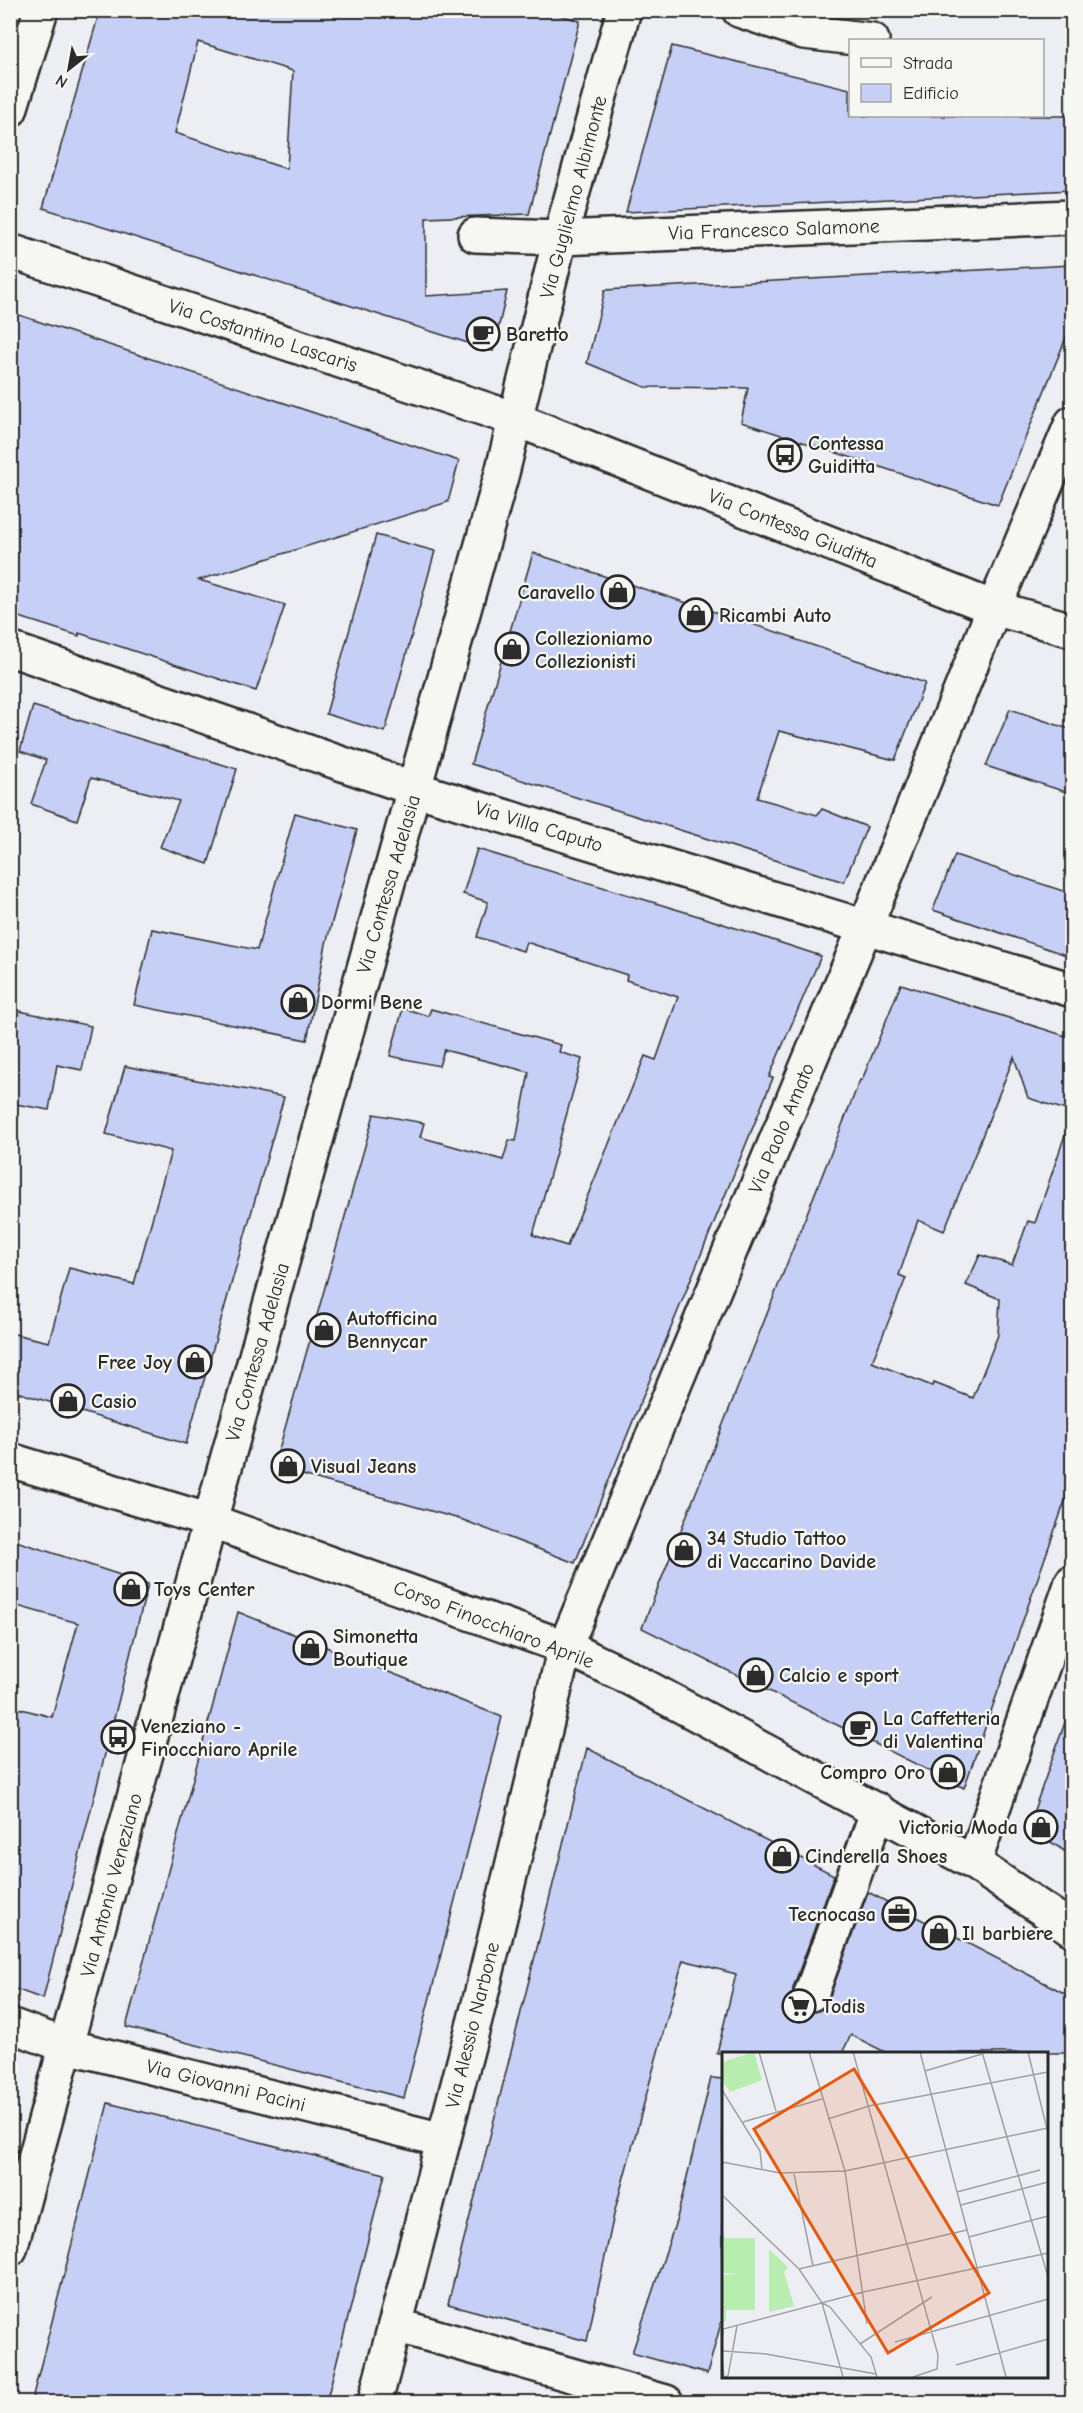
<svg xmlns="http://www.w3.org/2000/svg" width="1083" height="2413" font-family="'Comic Neue',sans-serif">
	<rect width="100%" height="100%" fill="#eceef3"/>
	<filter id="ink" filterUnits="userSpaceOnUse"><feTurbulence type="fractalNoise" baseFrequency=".0167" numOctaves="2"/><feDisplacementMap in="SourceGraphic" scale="12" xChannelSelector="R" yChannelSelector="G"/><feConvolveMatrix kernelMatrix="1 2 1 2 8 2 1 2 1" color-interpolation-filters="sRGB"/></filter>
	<g filter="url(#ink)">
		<g fill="#c6d0f7" stroke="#2b2b2b" stroke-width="1.5" fill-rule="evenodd">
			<path d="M100,10H543L580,21L529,214L426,218V296L507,291L493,351L43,208ZM198,42L293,71L287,169L175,133Z"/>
			<path d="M672,46L850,89V116H1072V190L626,212Z"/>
			<path d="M1072,265V323L998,505L741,422L748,388L645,387L587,363L605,290Z"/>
			<path d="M10,312L459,461L448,502L199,580L285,605L256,691L79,633V636L10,614Z"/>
			<path d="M376,535L435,551L385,732L326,714Z"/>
			<path d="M533,553L795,638L794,639L925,683L895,760L779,731L757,798L817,815L822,809L867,827L844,882L471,764Z"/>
			<path d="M33,706L237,769L208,864L160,847L179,801L91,778L77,820L31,804L46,760L20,751Z"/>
			<path d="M1010,709L1072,730V794L986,766Z"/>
			<path d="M295,813L357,830L326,944L307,1040L134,1005L152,929L257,950Z"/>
			<path d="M477,849L705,918L821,956L769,1077L773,1078L575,1563L463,1520L274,1467L374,1114L424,1123L420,1137L503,1160L509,1140L516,1141L529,1072L444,1050L439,1066L390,1056L403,1008L428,1016L431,1009L561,1045L559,1052L582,1059L533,1235L567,1246L645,1056L656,1060L678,997L626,980L627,975L526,942L523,951L477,937L488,902L463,894Z"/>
			<path d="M955,855L1072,894V957L933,910Z"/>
			<path d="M901,984L1072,1038V1112L1028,1098L1014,1057L944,1231L918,1220L899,1275L906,1278L872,1362L932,1386L934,1383L973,1398L998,1335L1000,1299L966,1285L980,1255L1012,1265L1028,1221L1035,1223L1067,1129L1072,1130V1481L964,1788L642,1628L860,1080H862Z"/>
			<path d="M10,1009L91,1026L82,1070L57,1065L49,1110L10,1103Z"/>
			<path d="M125,1066L284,1097L186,1444L10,1390V1333L49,1342L69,1268L134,1284L171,1151L106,1134Z"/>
			<path d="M10,1539L148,1584L43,1999L10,1987V1706L52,1717L78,1623L10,1604Z"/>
			<path d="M238,1612L502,1717L404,2098L126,2027Z"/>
			<path d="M1068,1714L1072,1715V1856L1028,1827Z"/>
			<path d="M587,1748L834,1875L793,1988V1998L796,2006L804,2011L815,2012L823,2009L828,2001L868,1892L1072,1997V2053H887L851,2035L842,2053H717L736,1974L683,1960L615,2210L587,2341L448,2304Z"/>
			<path d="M711,2078L723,2079V2316L707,2374L632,2353L677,2218Z"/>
			<path d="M108,2103L385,2174L326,2403H31Z"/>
		</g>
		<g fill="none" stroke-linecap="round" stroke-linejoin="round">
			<defs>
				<path id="pedestrian" d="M811,1994L878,1810"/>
				<g id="minor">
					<path d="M739,10L804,32L872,40"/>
					<path d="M10,110L41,10"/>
					<path d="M475,235L560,238L1072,217"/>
					<path d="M10,251L515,419L994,608L1072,630"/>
					<path d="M10,649L415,789L1072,990"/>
					<path d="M974,1863L1072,1582"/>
					<path d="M10,2025L67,2046L443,2140"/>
					<path d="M10,2249L210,1521L502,473L560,238L624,10"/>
					<path d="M395,2325L666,2402"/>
					<path d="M375,2402L479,2004L565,1647L866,925L994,608L1072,423"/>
				</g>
				<path id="tertiary" d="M10,1460L210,1521L565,1647L620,1673L974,1863L1072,1929"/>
			</defs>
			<use href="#pedestrian" stroke="#2b2b2b" stroke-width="38"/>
			<use href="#minor" stroke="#2b2b2b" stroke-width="38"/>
			<use href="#tertiary" stroke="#2b2b2b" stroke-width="38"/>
			<use href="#pedestrian" stroke="#f6f6f2" stroke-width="33"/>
			<use href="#minor" stroke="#f6f6f2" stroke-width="33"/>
			<use href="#tertiary" stroke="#f6f6f2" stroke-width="33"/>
		</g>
	</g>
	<defs>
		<symbol id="cafe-ring" viewBox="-11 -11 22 22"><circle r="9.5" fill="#f6f6f2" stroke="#2b2b2b" stroke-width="1.5"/><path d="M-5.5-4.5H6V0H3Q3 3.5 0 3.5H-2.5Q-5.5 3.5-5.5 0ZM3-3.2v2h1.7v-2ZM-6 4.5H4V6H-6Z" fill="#2b2b2b"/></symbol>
		<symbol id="bus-ring" viewBox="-11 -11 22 22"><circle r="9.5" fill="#f6f6f2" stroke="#2b2b2b" stroke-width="1.5"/><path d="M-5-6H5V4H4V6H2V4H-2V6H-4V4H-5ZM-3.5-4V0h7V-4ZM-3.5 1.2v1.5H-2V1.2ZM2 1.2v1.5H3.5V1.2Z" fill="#2b2b2b"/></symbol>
		<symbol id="shop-ring" viewBox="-11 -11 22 22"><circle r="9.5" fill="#f6f6f2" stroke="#2b2b2b" stroke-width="1.5"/><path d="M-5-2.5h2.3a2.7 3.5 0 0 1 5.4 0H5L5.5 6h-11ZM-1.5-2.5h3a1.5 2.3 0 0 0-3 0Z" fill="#2b2b2b"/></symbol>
		<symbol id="office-ring" viewBox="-11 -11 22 22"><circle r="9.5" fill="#f6f6f2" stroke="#2b2b2b" stroke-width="1.5"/><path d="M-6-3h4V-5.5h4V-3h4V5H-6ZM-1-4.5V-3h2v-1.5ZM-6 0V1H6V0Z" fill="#2b2b2b"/></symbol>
		<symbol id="supermarket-ring" viewBox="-11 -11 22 22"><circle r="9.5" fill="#f6f6f2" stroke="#2b2b2b" stroke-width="1.5"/><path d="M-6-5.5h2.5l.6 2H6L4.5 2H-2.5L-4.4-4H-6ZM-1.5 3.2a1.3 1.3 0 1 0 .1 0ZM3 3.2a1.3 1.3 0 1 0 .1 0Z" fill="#2b2b2b"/></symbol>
	</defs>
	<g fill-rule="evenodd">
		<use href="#cafe-ring" x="464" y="315" width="38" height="38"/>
		<use href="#bus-ring" x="766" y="436" width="38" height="38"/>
		<use href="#shop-ring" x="599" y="573" width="38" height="38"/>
		<use href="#shop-ring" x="677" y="596" width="38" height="38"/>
		<use href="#shop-ring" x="493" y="630" width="38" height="38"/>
		<use href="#shop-ring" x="279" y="983" width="38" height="38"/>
		<use href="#shop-ring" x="305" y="1311" width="38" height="38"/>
		<use href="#shop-ring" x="176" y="1343" width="38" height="38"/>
		<use href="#shop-ring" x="49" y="1382" width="38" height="38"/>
		<use href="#shop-ring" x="269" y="1447" width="38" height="38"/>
		<use href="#shop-ring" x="665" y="1531" width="38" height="38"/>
		<use href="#shop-ring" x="112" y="1570" width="38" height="38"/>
		<use href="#shop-ring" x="291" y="1629" width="38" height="38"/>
		<use href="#shop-ring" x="737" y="1656" width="38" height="38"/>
		<use href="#cafe-ring" x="841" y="1710" width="38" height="38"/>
		<use href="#bus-ring" x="99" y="1718" width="38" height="38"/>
		<use href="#shop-ring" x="929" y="1753" width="38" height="38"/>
		<use href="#shop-ring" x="1022" y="1808" width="38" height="38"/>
		<use href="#shop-ring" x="763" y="1837" width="38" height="38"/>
		<use href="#office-ring" x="880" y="1895" width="38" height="38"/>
		<use href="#shop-ring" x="920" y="1914" width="38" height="38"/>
		<use href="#supermarket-ring" x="780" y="1987" width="38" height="38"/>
	</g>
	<g text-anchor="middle" stroke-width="4.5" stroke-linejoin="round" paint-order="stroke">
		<g font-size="20" fill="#2b2b2b" stroke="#f6f6f2">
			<text transform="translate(573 197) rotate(-75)" y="7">Via Guglielmo Albimonte</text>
			<text transform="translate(774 229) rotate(-2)" y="7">Via Francesco Salamone</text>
			<text transform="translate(263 335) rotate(18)" y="7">Via Costantino Lascaris</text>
			<text transform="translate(793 528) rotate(22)" y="7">Via Contessa Giuditta</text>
			<text transform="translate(539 826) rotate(17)" y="7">Via Villa Caputo</text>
			<text transform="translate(388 884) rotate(-74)" y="7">Via Contessa Adelasia</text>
			<text transform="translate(781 1128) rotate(-67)" y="7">Via Paolo Amato</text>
			<text transform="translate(257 1352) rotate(-74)" y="7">Via Contessa Adelasia</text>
			<text transform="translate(494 1624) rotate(21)" y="7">Corso Finocchiaro Aprile</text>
			<text transform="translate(111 1885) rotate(-75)" y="7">Via Antonio Veneziano</text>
			<text transform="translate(472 2025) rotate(-76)" y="7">Via Alessio Narbone</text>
			<text transform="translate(226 2085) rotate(14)" y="7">Via Giovanni Pacini</text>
		</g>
		<g font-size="20" font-weight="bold" fill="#2b2b2b" stroke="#f6f6f2" text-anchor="start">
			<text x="506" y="341">Baretto</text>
			<text x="808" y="450">Contessa<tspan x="808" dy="23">Guiditta</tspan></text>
			<text x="595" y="599" text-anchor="end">Caravello</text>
			<text x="719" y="622">Ricambi Auto</text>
			<text x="535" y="645">Collezioniamo<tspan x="535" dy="23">Collezionisti</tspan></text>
			<text x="321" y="1009">Dormi Bene</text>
			<text x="347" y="1325">Autofficina<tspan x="347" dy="23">Bennycar</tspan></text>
			<text x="172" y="1369" text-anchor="end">Free Joy</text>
			<text x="91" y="1408">Casio</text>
			<text x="311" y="1473">Visual Jeans</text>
			<text x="707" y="1545">34 Studio Tattoo<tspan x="707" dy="23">di Vaccarino Davide</tspan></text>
			<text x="154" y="1596">Toys Center</text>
			<text x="333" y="1643">Simonetta<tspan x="333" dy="23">Boutique</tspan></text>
			<text x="779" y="1682">Calcio e sport</text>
			<text x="883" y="1725">La Caffetteria<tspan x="883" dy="23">di Valentina</tspan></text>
			<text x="141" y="1733">Veneziano -<tspan x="141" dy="23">Finocchiaro Aprile</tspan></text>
			<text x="925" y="1779" text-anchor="end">Compro Oro</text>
			<text x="1018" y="1834" text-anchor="end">Victoria Moda</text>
			<text x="805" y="1863">Cinderella Shoes</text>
			<text x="876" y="1921" text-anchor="end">Tecnocasa</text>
			<text x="962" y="1940">Il barbiere</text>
			<text x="822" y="2013">Todis</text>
		</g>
	</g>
	<g transform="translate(722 2052)">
		<rect width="326" height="326" fill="#eceef3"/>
		<path d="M32,0L40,28L8,40L0,28V10ZM0,178L3,186H33V258H4V269L0,270V223L18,222L0,221ZM47,197L66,215L62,220L72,254L47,260Z" fill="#b7edaf"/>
		<path fill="none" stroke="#9fa0a3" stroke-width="1.5" d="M37,0L54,59M87,0L123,119L145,272M131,0L216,303L215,317L191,325M198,0L284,325M260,0L326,225M306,0L326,81M203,19L260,2M0,38L38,99L40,118M106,67L147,54L326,20M21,70L100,47M0,110L58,121L123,119L326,76M72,122L91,214M235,140L318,118M0,143L77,217L100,251L108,255L149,305L155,325M239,153L326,130M247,185L326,164M77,217L245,178M100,251L121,325M173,290L326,247M0,292L1,277L141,240L326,201M138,292L210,245M0,299L44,302L154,322M0,303L2,325M234,313L326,287M3,325L6,324L15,274"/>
		<path fill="#e8590c" fill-opacity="0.15" stroke="#e8590c" stroke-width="3" d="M132,17L267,241L166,301L32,77Z"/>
		<rect width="326" height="326" fill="none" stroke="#2b2b2b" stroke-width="3"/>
	</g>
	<rect width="1083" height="2413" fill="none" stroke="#f6f6f2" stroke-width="36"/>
	<rect x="18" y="18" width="1047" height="2377" fill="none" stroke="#2b2b2b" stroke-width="2" filter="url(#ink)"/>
	<rect x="849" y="39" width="195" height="78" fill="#f6f6f2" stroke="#a5a5a2" stroke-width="1.5"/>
	<rect x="861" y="58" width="30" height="9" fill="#f6f6f2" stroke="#a5a5a2" stroke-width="1.5"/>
	<text x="903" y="69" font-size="18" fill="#2b2b2b">Strada</text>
	<rect x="861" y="84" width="30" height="18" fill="#c6d0f7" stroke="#a5a5a2" stroke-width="1.5"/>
	<text x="903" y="99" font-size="18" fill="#2b2b2b">Edificio</text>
	<g transform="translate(69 69) rotate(211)" stroke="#f6f6f2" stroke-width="4.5" paint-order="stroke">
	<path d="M0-4.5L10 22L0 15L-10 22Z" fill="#2b2b2b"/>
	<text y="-9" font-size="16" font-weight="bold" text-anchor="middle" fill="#2b2b2b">N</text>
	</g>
</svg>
